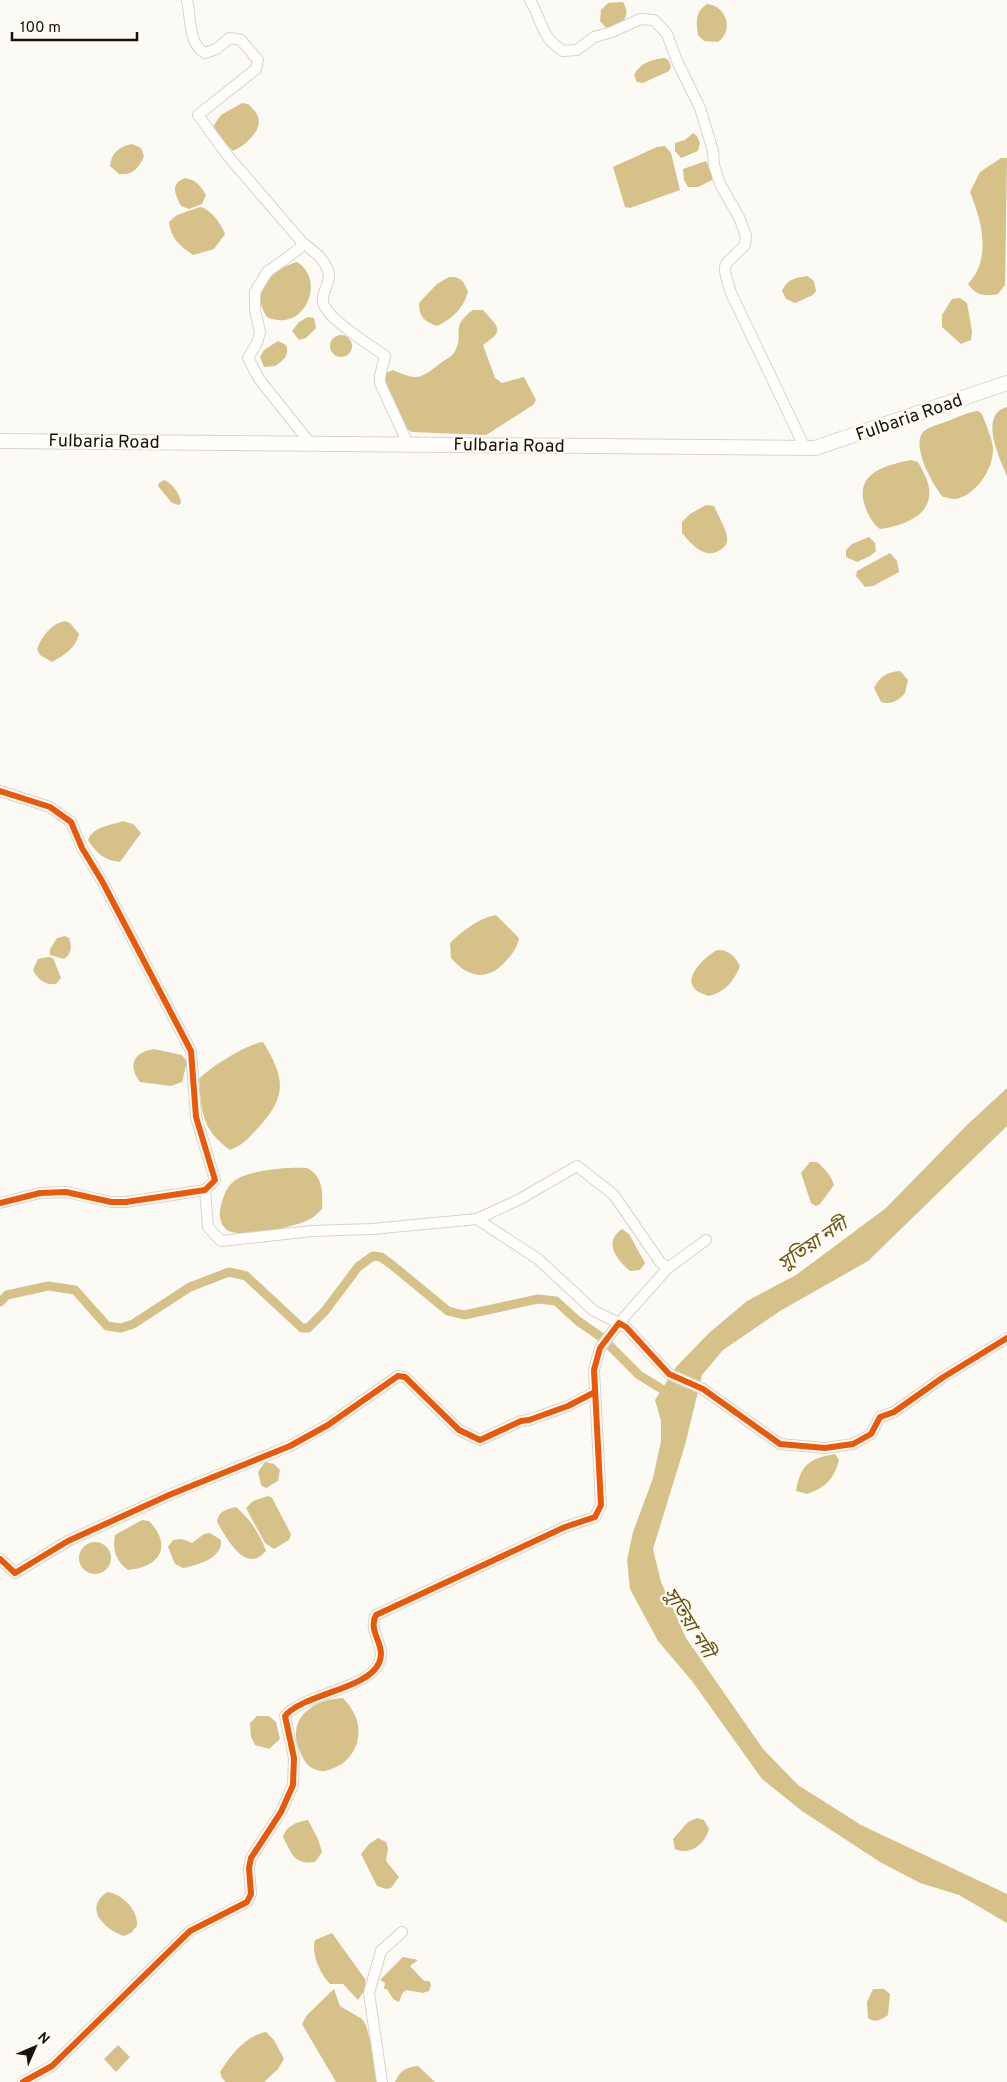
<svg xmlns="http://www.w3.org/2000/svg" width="1007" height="2082" font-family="Overpass,'Noto Sans Bengali',sans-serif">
	<rect width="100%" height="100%" fill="#fcfaf4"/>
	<g fill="#d6c189">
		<path d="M623,2C632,17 622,24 608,30L600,21L601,10L608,3Z"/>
		<path d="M707,4C727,6 734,31 718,42L704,41L698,35C696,22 695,12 707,4Z"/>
		<path d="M665,58L669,61L671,67L669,71L643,83L637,82L634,75C640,63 652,59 665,58Z"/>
		<path d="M242,103L248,104C252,108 257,112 258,117C263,131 244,146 233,151L216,135L214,125L221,115Z"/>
		<path d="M693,133L697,136L700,143L698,151L681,158L675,151V143L685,140Z"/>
		<path d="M132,144L141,148L144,156C139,168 132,176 119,174L110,166C111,153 120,146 132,144Z"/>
		<path d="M665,146L671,153L680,190L630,208L625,207L613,167L657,147Z"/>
		<path d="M1001,158H1007L1005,285L998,294C985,297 975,295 968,284C992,258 982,222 970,192L980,172Z"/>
		<path d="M706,161L712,175V180L698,187H688L684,180L683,169Z"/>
		<path d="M185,178C196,180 200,185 206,195L202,204L189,209L181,206C176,195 169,184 185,178Z"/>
		<path d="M200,207C211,209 221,224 225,234L214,249L193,255C180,246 171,239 169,222L177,215Z"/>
		<path d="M297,262C327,280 304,334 267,317C249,292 272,269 297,262Z"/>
		<path d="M807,276L814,281L816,291L813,295L795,303L786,299L782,291C787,279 795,278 807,276Z"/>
		<path d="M449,277C461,276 464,282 468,292C463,309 453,318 437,326C424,321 419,317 419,303L437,284Z"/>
		<path d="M960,298L967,303L972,331L971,340L961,344L942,327V315L952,299Z"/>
		<path d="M473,310H483C499,328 505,330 483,345L495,378L502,383L524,377L536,400L533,405L486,435L412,432L407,429L383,379L386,373L393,370C419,382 421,378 442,362C446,359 451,357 454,353C466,333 448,328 473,310Z"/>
		<path d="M308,317L314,318L316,328L306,338L299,340L292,331L299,322Z"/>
		<circle cx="341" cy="346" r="11"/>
		<path d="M278,341L286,345C290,355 283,361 275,366L264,367L260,357L264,350Z"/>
		<path d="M1007,407V476C1000,458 978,415 1007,407Z"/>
		<path d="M978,411L982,414C986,425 992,438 993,448C994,468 976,496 955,499C951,499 946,497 943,497C933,485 911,447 923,432C929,426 941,424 948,421C958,417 968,412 978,411Z"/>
		<path d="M911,460L918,462C922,470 928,479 929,488C933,516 902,526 880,529C872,523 867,513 864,503C856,472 887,465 911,460Z"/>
		<path d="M164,480C172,483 180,494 181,503L179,505L172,503L158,486L159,483Z"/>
		<path d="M706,505L714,506C717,514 729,533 727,541C727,545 723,548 720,550C705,560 691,544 682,533V522L690,514Z"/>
		<path d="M869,537L875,543L876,551L870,556L857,562L846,557V550L852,544Z"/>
		<path d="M890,553L897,561L899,572L873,586L865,587L856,576L857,571Z"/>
		<path d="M65,621L70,623L79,634C76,648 64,655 52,662L40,655L37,649C42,636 51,624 65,621Z"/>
		<path d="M900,671L908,680L905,693C898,701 891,705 881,702L874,688C880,676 887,672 900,671Z"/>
		<path d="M123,821L133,824L141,833L120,862C104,860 97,854 88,840C94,826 109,826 123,821Z"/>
		<path d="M496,915L519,938C517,949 512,954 505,962C487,982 467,977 451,958L450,943C462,931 479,918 496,915Z"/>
		<path d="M65,936L69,938C72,947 72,953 64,959L50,955V949L57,938Z"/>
		<path d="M717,950C729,950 735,956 740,966C734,981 725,992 709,996C674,987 699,961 717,950Z"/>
		<path d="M48,957L53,958L61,978L56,984C45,985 38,980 33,970L38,959Z"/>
		<path d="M263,1042C286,1079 287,1097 257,1129C248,1139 243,1145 230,1150C202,1130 201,1111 199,1079C210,1067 247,1044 263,1042Z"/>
		<path d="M154,1049L182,1055L187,1062L182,1082L171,1086L140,1082C127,1065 134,1052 154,1049Z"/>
		<path d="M1007,1088V1126L868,1261L780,1311L723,1350L702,1375L685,1445L653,1549L661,1582L686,1638L763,1749L798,1785L861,1825L1007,1894V1923L959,1895L920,1883L880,1862L802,1811L762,1779L692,1681L658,1641L630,1589L627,1560L633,1532L653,1478L661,1441V1421L655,1400L676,1367L709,1333L747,1301L796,1275L886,1208L967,1125Z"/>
		<path d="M810,1162H817C825,1169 831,1175 834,1185L820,1204L816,1206L811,1203L801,1173Z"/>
		<path d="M307,1168C323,1176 323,1193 322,1209C318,1213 314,1217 310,1219C297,1227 240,1239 227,1230C221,1226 219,1217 220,1210C222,1201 225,1188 233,1182C246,1170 288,1167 307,1168Z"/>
		<path d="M622,1229L629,1234L645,1263L640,1270L630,1271C616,1259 603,1242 622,1229Z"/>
		<path d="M835,1454L839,1460C834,1479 826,1487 807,1494L796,1491C800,1465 810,1458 835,1454Z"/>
		<path d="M265,1462L274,1464L280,1470L278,1481L266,1488L261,1485L258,1472Z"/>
		<path d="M268,1496L272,1498L291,1534L289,1540L274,1549L265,1543L246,1508L253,1501Z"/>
		<path d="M236,1507C250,1519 260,1534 266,1551C245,1575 227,1538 217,1522C218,1511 227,1509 236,1507Z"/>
		<path d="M142,1520L149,1521C173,1546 160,1567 128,1570C116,1561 112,1550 115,1535Z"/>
		<path d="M210,1533L221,1540C223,1558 198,1565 183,1568L175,1564L168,1547L173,1540L182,1539L192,1543L204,1534Z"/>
		<circle cx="95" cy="1558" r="16"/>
		<path d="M343,1698C355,1711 362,1725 357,1743C354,1752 347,1762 338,1766C332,1769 324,1773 317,1770C309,1768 304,1761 301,1754C285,1720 310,1700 343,1698Z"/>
		<path d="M257,1716H269L276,1722L280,1739L269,1749L255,1745L251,1737L250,1723Z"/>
		<path d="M697,1818L704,1820L709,1829C705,1844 690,1856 675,1849L673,1839L688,1822Z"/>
		<path d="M308,1820L318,1839L322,1852L315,1862C294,1865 292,1854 283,1837C286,1826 296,1822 308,1820Z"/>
		<path d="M378,1838L386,1842L388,1848L386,1861L399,1877L391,1888L386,1889L377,1886L361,1854L369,1844Z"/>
		<path d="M107,1892C122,1894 138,1909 137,1926L131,1933L123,1936C104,1928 83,1909 107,1892Z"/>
		<path d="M332,1933L365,1979L366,1988L358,2000L343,1984H330C320,1973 311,1954 315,1940Z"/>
		<path d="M403,1957L418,1960L410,1966L424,1981H429L431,1984L429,1991L423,1993L406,1990L402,1994L399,2002L393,1999L387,1989H384L385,1983L380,1980Z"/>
		<path d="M334,1989L340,2006L362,2019L366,2025L379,2074L377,2082H336L302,2024L307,2015Z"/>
		<path d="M873,1989H884L890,1994L888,2015C881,2020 875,2023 868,2018L867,2002Z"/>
		<path d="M266,2032L274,2040L284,2059L278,2069L264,2082H226L222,2078L220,2072C231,2055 245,2036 266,2032Z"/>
		<path d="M118,2045L130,2057L116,2072L104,2059Z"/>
		<path d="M418,2066L435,2082H395C400,2071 406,2067 418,2066Z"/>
	</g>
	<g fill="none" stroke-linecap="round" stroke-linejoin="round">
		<path stroke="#d6c189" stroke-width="9" d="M0,1302L7,1295L48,1286L75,1290L107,1326L121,1328L133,1324L190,1287L229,1272L246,1276L302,1328H308L325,1311L358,1267L373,1256L381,1257L392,1265L448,1311L464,1315L538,1299L556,1301L578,1321L601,1337L639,1375L665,1391"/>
		<defs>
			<g id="minor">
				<path d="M187,0C191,17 188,44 205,53L216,49L230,38L241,40L258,60L256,69L198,115L228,156L302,242L300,248L267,272L255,292V310L260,332L257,343L248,358L259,379L310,443"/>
				<path d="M530,0C543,21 539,35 563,51L577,50L594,37L612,32L640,19L654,20L667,34L677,61L700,108L713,151L714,165L720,184L739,217L746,236L745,245C723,269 720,258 731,293L805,448"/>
				<path d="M302,242C312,250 326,259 329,274C330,285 318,297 325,307C334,323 370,345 385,356L380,376V383L408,444"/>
				<path d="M0,791L50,807L71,822L82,848L102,881L191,1051L196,1117L215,1180L205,1190L126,1202H111L66,1192L40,1193L0,1203"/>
				<path d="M205,1190L208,1227L221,1241L312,1231L372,1229L477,1219L520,1199L577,1166L614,1195L660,1262L668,1268"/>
				<path d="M477,1219L538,1259L594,1311L619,1323L668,1268L706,1240"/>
				<path d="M0,1559L15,1573L68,1541L169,1495L290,1446L328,1425L398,1376L405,1377L459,1430L480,1440L521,1421L529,1420L568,1406L595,1392"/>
				<path d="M23,2082L52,2066L190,1931L247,1902L251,1894L249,1868L251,1858L281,1812L293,1785L294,1758L285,1716C303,1694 368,1689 379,1663C387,1645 367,1632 376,1615L565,1527L595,1517L601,1505L594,1370L600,1348L619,1323L626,1327L669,1374L703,1389L780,1444L825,1448L853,1444L871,1434L880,1417L894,1412L942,1378L1007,1338"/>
				<path d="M382,2082L369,1993L381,1951L402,1932"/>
			</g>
			<path id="secondary" d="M0,441L815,448L1007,383"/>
		</defs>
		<use href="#minor" stroke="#d7d4cd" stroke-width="12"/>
		<use href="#secondary" stroke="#d7d4cd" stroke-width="16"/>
		<use href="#minor" stroke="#fffefd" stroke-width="10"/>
		<use href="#secondary" stroke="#fffefd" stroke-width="14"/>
		<defs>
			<g id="cycleway">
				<path d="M0,791L50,807L71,822L82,848L102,881L191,1051L196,1117L215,1180L205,1190L126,1202H111L66,1192L40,1193L0,1203"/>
				<path d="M0,1559L15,1573L68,1541L169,1495L290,1446L328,1425L398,1376L405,1377L459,1430L480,1440L521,1421L529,1420L568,1406L595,1392"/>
				<path d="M23,2082L52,2066L190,1931L247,1902L251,1894L249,1868L251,1858L281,1812L293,1785L294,1758L285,1716C303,1694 368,1689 379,1663C387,1645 367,1632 376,1615L565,1527L595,1517L601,1505L594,1370L600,1348L619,1323L626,1327L669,1374L703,1389L780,1444L825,1448L853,1444L871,1434L880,1417L894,1412L942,1378L1007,1338"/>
			</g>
		</defs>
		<use href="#cycleway" stroke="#fffbf1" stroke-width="9"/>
		<use href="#cycleway" stroke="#e8590c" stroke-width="6"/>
	</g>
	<g text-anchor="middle" stroke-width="4.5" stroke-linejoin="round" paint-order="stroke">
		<g font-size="18" fill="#17130b" stroke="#fffbf1">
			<text transform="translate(909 417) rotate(-19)" y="6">Fulbaria Road</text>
			<text transform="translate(104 441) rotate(1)" y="6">Fulbaria Road</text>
			<text transform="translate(509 445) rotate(1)" y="6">Fulbaria Road</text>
		</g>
		<g font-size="19" font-style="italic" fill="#675218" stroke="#fffbf1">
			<text transform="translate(812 1243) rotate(-34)" y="7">সুতিয়া নদী</text>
			<text transform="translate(690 1622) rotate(58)" y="7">সুতিয়া নদী</text>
		</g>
	</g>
	<g transform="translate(35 2047) rotate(45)" stroke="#fffbf1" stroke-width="4" paint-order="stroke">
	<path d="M0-4L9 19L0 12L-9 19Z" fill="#17130b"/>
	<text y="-8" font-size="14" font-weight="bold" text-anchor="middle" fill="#17130b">N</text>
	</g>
	<path d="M12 32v8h125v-8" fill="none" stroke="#17130b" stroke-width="2.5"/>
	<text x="20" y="32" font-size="15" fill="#17130b" stroke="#fffbf1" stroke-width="4" paint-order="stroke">100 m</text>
</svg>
